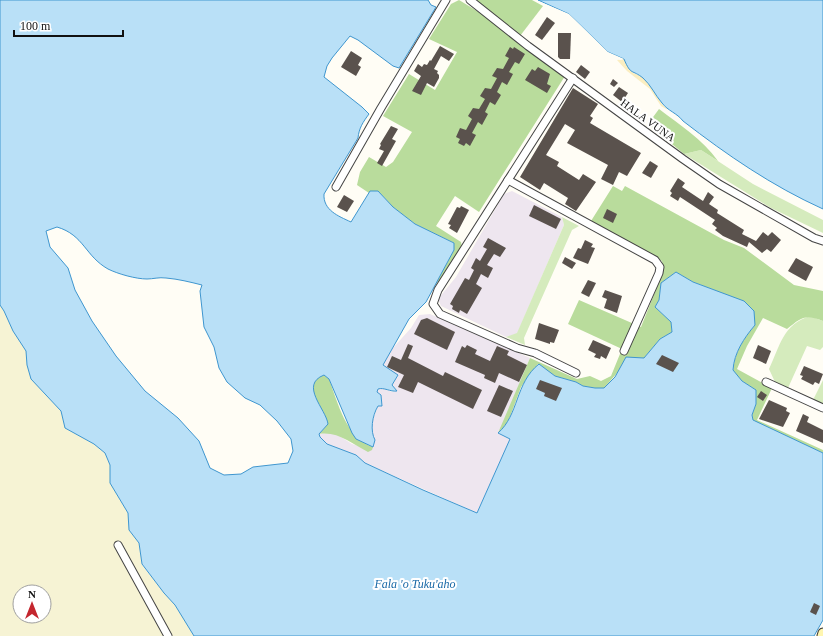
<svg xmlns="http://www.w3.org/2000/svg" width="823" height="636" font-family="Georgia,serif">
	<rect width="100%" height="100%" fill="#fffdf5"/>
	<g fill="#eee6ef">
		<path d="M512,191L562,217L564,225L517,334L506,337L441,306L438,299L456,277L504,194Z"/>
		<path d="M430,314L530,358L499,433L510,439L477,513L365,463L356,455L327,444L320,437L319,434L329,432L338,435L352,444L372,450V422L378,406H382L381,395L377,392L378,389L382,388L392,392L396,391L383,365L392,349L411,328L419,315Z"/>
	</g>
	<path fill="#f6f3d4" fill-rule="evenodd" d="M0,305L4,311L13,331L26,351L27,365L45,394L61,411L65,428L94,444L105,453L110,465V483L128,513L129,530L139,543L142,565L164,593L175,605L194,636H0ZM20,592H44V616H20Z"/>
	<g fill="#d5ebbd">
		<path d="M701,150L753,184L823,220V233L771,208L684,154Z"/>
		<path d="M562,217L579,226L572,230L524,338L525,345L506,337L517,333L564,225Z"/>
		<path d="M810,316L823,321V347L820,350L807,346L788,388L775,382L769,369C780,346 783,324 810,316Z"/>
		<path d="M823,380V405L813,400Z"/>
	</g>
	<g fill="#b9dc9c">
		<path d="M459,0L482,14L565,76L479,212L455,196L436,226L461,242L462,247L448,269L429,293L448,261L454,243L415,224L393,207L378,191H370L369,193L357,185L360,172L369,157L386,167L393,162L412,132L383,116L409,74L435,90L457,52L429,39L451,4Z"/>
		<path d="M476,0H532L543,6L520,36Z"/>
		<path d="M659,109C680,125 702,139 718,161L701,150L684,154L648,124Z"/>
		<path d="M613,186L622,191L625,186L724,240L744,248L794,285L823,291V321C805,314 802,317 787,329L763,318L747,346L737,369L772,388L757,420L823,450V453L753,421L752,415L756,404V390L742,381L733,371C734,353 744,338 755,325L714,290L693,282L676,272L661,283L659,300L655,307L671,322L672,332L660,339L644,358L618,372L604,388H595L583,386L576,382L555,376L538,364L521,387L507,425L498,433L530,358L577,379L590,376L601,381L611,376L622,349L568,324L579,300L641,327L661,277L663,269L662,261L591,221Z"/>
		<path d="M324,375L329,379C338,403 346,438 373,447L372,450L368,452C352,444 338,431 319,434L328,424C326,409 298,385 324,375Z"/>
	</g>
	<path fill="#fbeec1" d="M624,59L633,73L641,76L649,84L662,104L668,110L661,106L650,89L627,71L617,60Z"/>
	<g fill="#b9e0f7" stroke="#3f96cf" fill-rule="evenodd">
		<path d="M0,0H428L431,5L436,7L399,68L393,66L358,40L350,36L332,58L327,66L324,77L362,107L369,114C363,122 359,128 358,138L324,194C323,210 338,216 351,222L370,191H378L393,207L415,224L454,243V250L426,302L409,319L383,365L398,375L392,385L397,391C390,392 384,387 378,389L377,392L381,395L382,406H378C372,416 370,431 375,440L373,447L356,439L352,433L329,379L324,375C299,385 326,409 328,424L319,434L320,437L327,444L356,455L365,463L423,490L477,513L510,439L498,433C519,415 515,383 539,364L555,376L576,382L583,386L595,388H604L615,377L626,357L644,358L660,339L672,332L671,322L655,307L659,300L661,283L676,272L693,282L744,301L754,311L755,325C744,338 734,353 733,370L742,381L756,390V404L752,415L753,420L823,453V620L814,636H194L175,605L164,593L142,564L139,543L129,530L128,513L110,483V465L105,453L94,444L65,428L61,411L31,379L27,365L26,351L13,331L4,311L0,305ZM57,227C84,235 85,256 108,269C118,274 136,279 147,279C153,279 159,277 166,278C178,279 190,282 202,285L200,291L204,327L214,347L219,368L227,382L245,398L260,405L277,421L291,439L293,451L288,463L253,467L241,474L224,475L210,468L199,441L178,418L145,391L116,356L92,321L75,290L68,268L50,247L46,231Z"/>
		<path d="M538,0H823V209C772,186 727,155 683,121C677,113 668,111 662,103C655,95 651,85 643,78C632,69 631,76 624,59L608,52L569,14Z"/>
	</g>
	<path fill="#fffdf5" d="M536,0L569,14L608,52L624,59L620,60L607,53L568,16L540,3Z"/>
	<g fill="#5a524d">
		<path d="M547,17L555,23L542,40L535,35Z"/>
		<path d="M558,33H571L570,59H560L558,57Z"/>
		<path d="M440,46L454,54L449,61L441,56L434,69L438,71L437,73L439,75V78L434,87L427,83L421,95L412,91L421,76L414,71L418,64L422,67L424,64L427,65L430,60L431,61Z"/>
		<path d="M510,47L513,49L514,47L525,54L519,64L515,62L509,72L513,74L507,85L502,82L497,92L501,95L495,105L490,102L485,112L488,114L482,125L478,122L472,133L476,135L470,146L466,143L464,146L458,143L460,139L456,137L460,128L466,130L472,119L468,116L473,108L479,109L485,99L480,96L485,88L491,89L497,78L492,76L497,68L503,69L509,58L505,56Z"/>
		<path d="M351,51L362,58L358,65L361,67L356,76L341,67Z"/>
		<path d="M581,65L590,72L585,79L576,72Z"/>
		<path d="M538,67L550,74L547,84L551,86L547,93L525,80L532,69L535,71Z"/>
		<path d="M613,79L618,83L614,87L610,84Z"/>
		<path d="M619,87L628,93L622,102L613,95Z"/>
		<path d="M573,88L598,104L590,116L593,118L590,123L641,153L627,176L619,172L613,185L601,179L608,165L567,143L575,130L565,124L546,155L559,162L557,166L579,180L583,174L596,182L576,211L565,204L568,198L544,183L540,190L520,177Z"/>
		<path d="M391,126L398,129L392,139L396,141L382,166L377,163L384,151L379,149L381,145L380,144Z"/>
		<path d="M650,161L658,166L651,178L642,173Z"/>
		<path d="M678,178L685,183L682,187L703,201L708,192L714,197L709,204L718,210L717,213L744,230L742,234L756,241L763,232L768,236L772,232L781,240L771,252L767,249L762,253L749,242L747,247L723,236L715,230L717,228L712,224L715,220L680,197L678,201L670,196L672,193L670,191Z"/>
		<path d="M344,195L354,201L347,212L337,207Z"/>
		<path d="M534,205L561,219L556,229L529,216Z"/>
		<path d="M461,206L469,210L457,233L449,228L451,225L448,224L457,207L460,208Z"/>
		<path d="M607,209L617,214L613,223L603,218Z"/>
		<path d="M488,238L506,248L500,257L494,254L487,265L493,268L488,278L481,274L476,284L482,288L467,314L460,310L459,313L452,309L453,306L450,304L465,278L469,280L474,270L471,268L476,258L480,261L487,249L483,247Z"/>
		<path d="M585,240L593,244L591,247L595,248L588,264L573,258L578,248L581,249Z"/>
		<path d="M565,257L576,263L572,269L562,263Z"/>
		<path d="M796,258L813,267L806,281L788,271Z"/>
		<path d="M588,280L596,283L589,297L581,293Z"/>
		<path d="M605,290L622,296L617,313L604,308L607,299L602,297Z"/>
		<path d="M427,318L455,332L447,350L414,334L421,320Z"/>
		<path d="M539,323L559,330L554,343L550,342V344L535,339Z"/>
		<path d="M593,340L611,348L606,359L601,356L600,359L594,357L596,354L588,350Z"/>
		<path d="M408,344L413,346L408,358L443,376L445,372L482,390L473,409L418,382L413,393L398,387L404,375L387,367L392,356L401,360Z"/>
		<path d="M467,345L477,350L475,354L490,361L497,346L509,351L507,355L527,365L519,382L499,373L495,383L484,378L485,375L455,362L462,346L465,348Z"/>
		<path d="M758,345L771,351L766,364L753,358Z"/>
		<path d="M662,355L679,363L673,372L656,364Z"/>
		<path d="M804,366L823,374L819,384L815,382L813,385L801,379L803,376L800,375Z"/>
		<path d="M540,380L562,388L556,401L544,396L545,393L536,389Z"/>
		<path d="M499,385L513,391L501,417L487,411Z"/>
		<path d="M761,391L767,395L763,401L757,397Z"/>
		<path d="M769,400L787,408L786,411L790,413L783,427L759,419Z"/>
		<path d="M803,414L809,417L807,422L823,430V443L796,431Z"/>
		<path d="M814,603L820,606L816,615L810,612Z"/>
	</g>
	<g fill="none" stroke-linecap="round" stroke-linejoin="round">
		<defs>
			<g id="street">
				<path d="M470,0L528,46L683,159L719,184L814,238L823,241"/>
				<path d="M573,78L438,290L433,304L440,314L517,348L535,353L576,373"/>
				<path d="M508,180L655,260L660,267L659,273L624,351"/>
				<path d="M336,187L381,108L446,0"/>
				<path d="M766,382L823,408"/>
				<path d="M118,545L168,636"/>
			</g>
			<path id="secondary" d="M822,636L823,633"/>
		</defs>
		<use href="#street" stroke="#444" stroke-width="9"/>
		<use href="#secondary" stroke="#333" stroke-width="11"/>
		<use href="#street" stroke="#fff" stroke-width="7"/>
		<use href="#secondary" stroke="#fff6b0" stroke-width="9"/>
	</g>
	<g text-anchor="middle" stroke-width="4" stroke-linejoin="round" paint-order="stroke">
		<g font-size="11" fill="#111" stroke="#fff">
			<text transform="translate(648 120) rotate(36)" y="4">HALA VUNA</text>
		</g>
		<g font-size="12" font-style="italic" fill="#1768a6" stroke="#fff">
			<text x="415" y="588">Fala 'o Tuku'aho</text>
		</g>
	</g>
	<g transform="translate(32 604)"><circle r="19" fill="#ffffff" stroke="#a0a0a0"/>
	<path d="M0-3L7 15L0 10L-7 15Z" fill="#c4262e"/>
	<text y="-6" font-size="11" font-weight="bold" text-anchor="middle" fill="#111111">N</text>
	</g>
	<path d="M14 30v6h109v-6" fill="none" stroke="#111111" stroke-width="2"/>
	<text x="20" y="30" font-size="12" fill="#111111" stroke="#ffffff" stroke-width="3" paint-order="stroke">100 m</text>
</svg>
